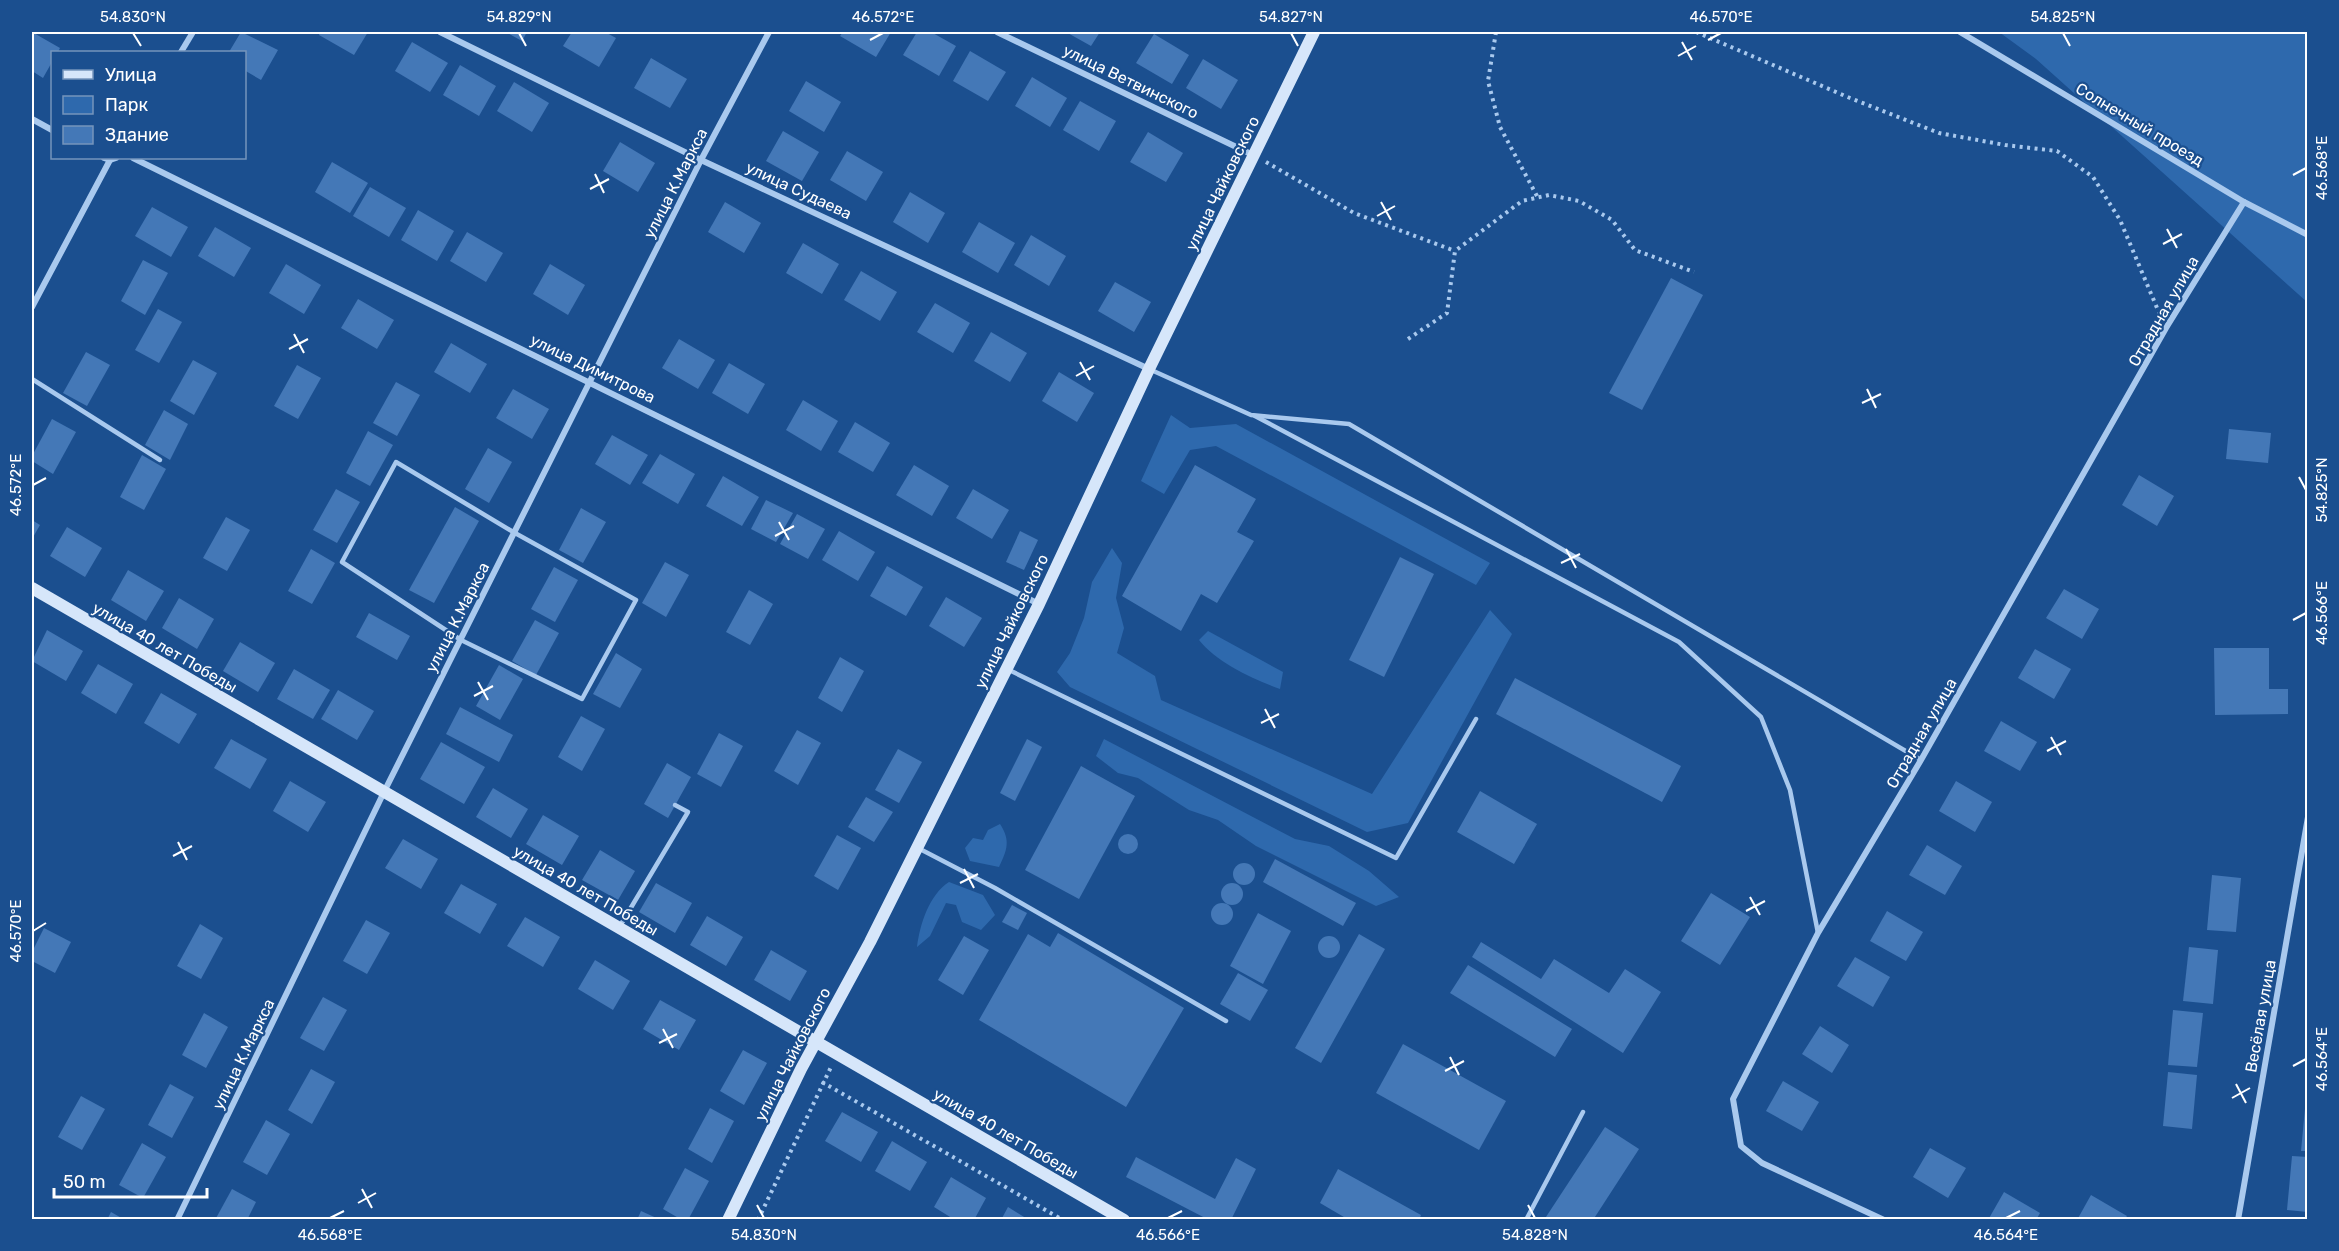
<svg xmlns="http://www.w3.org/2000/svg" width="2339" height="1251" font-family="Rubik,sans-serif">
	<rect width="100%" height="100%" fill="#1b4f8f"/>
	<g fill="#2e69ad">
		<path d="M1999,32H2307V302L2036,59Z"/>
		<path d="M1171,415L1190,428L1236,424L1490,563L1476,585L1216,446L1190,450L1164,494L1141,481Z"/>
		<path d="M1112,548L1122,563L1116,598L1124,628L1117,653L1155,676L1161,700L1372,794L1490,610L1512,634L1408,823L1367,832L1070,687L1057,672L1070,653L1084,618L1092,582Z"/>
		<path d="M1208,631L1283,672L1280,689C1253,679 1217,663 1199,640Z"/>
		<path d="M1104,739L1295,839L1329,846L1369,871L1399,897L1376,906L1256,846L1218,820L1189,810L1138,778L1118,773L1096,756Z"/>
		<path d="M1000,824C1011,841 1007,850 999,867L970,861L965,848L973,838L983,840L988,830Z"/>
		<path d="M949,882L983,895L995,915L981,930L962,922L956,905L946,903L930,936L917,947C920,924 929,895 949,882Z"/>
	</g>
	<g fill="#4478b7">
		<path d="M32,32L60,48L58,52H52V62L43,78L32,71Z"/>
		<path d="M241,32L278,50L261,80L244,70V52H229Z"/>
		<path d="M320,32H368L354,55L319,35Z"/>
		<path d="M506,32H527L522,41Z"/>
		<path d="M572,32H605L616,38L599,67L563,46Z"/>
		<path d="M843,32H891L876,57L840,36Z"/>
		<path d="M917,32H931L956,46L939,76L903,55Z"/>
		<path d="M1066,32H1100L1091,46Z"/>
		<path d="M1154,34L1189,55L1172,84L1136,63Z"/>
		<path d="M412,42L448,63L430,92L395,71Z"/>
		<path d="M970,51L1006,72L988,101L953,81Z"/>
		<path d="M651,58L687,79L670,108L634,88Z"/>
		<path d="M1203,59L1238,80L1221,109L1186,88Z"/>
		<path d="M460,65L496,86L479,116L443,95Z"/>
		<path d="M1032,77L1067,98L1050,127L1015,106Z"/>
		<path d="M806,81L841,102L824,132L789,111Z"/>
		<path d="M514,82L549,103L532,132L497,111Z"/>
		<path d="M1080,101L1116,121L1099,151L1063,130Z"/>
		<path d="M783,131L819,152L802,181L766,161Z"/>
		<path d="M1148,132L1183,153L1166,182L1130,162Z"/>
		<path d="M620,142L655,163L638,192L603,171Z"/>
		<path d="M847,151L883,172L866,201L830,180Z"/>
		<path d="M332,162L368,183L350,213L315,192Z"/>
		<path d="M370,187L406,208L389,237L353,216Z"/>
		<path d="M910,192L945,213L928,243L893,222Z"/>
		<path d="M725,202L761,223L744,253L708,232Z"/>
		<path d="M152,207L188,227L171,257L135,236Z"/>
		<path d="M418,210L454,231L437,261L401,240Z"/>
		<path d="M979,222L1015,243L998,273L962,252Z"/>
		<path d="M215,227L251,248L234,277L198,256Z"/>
		<path d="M467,232L503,253L486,282L450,261Z"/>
		<path d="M1031,235L1066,256L1049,286L1014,265Z"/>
		<path d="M803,243L839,264L822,294L786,273Z"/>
		<path d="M143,260L168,273L145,315L121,301Z"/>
		<path d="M286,264L321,285L304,314L269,293Z"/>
		<path d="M550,264L585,285L568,315L533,294Z"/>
		<path d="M861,271L897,292L880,321L844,300Z"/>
		<path d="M1671,278L1703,295L1642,410L1609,393Z"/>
		<path d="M1115,282L1151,302L1134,332L1098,311Z"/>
		<path d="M358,299L394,320L377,349L341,328Z"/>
		<path d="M935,303L970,323L953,353L917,332Z"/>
		<path d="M158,309L182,322L159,363L135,350Z"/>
		<path d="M991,332L1027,353L1010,382L974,361Z"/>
		<path d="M679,339L715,360L698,389L662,368Z"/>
		<path d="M451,343L487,364L470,393L434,372Z"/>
		<path d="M86,352L110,365L87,406L63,393Z"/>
		<path d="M193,360L217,373L194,415L170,401Z"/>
		<path d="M729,363L765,384L748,414L712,393Z"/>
		<path d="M297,365L321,378L298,419L274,406Z"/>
		<path d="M1059,372L1094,393L1077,422L1042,401Z"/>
		<path d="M396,382L420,395L397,436L373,423Z"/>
		<path d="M513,389L549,409L532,439L496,418Z"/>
		<path d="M803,400L838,421L821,451L786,430Z"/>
		<path d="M164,410L188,424L170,460L145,445Z"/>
		<path d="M52,419L76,432L53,474L32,461V456Z"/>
		<path d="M855,422L890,443L873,472L838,452Z"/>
		<path d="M2229,429L2271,433L2268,463L2226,459Z"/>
		<path d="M368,431L393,445L370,486L346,473Z"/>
		<path d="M612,435L648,455L630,485L595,464Z"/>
		<path d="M488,448L512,462L489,503L465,489Z"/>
		<path d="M660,454L695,474L678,504L642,483Z"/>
		<path d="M142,455L166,469L144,510L120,497Z"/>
		<path d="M914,465L949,486L932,516L896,495Z"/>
		<path d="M1195,465L1256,499L1237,532L1254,541L1217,603L1201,594L1181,631L1122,596Z"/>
		<path d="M2139,475L2174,496L2157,526L2122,505Z"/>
		<path d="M723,476L759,497L742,526L706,506Z"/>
		<path d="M336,489L360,502L337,543L313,530Z"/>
		<path d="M973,489L1009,510L992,539L956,518Z"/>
		<path d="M766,500L793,513L776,542L751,529Z"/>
		<path d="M455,507L479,521L434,603L409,590Z"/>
		<path d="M581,508L606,522L583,563L559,550Z"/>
		<path d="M797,514L825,529L808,559L780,544Z"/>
		<path d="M226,517L250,530L227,571L203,558Z"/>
		<path d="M32,520L40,525L32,539Z"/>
		<path d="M67,527L102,548L85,577L50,556Z"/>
		<path d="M839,531L875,552L858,581L822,560Z"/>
		<path d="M1020,531L1038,540L1024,570L1006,562Z"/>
		<path d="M311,549L335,563L312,604L288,591Z"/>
		<path d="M1400,557L1434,574L1384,677L1349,660Z"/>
		<path d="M665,562L689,575L666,617L642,603Z"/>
		<path d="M887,566L923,587L906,616L870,596Z"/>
		<path d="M554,567L578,580L555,622L531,609Z"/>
		<path d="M128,570L164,591L146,621L111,600Z"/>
		<path d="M2064,589L2099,609L2082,639L2046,618Z"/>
		<path d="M749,590L773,604L750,645L726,632Z"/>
		<path d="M946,597L982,618L964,647L929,626Z"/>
		<path d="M179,598L214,619L197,649L162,628Z"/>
		<path d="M369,613L410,636L397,660L356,637Z"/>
		<path d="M535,620L559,633L536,675L512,661Z"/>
		<path d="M47,630L83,651L66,681L32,661Z"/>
		<path d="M240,642L275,663L258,692L223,671Z"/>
		<path d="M2214,648H2269V689H2288V714L2215,715Z"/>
		<path d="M2035,649L2071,669L2054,699L2018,678Z"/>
		<path d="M616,653L642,669L620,708L593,694Z"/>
		<path d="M840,657L864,671L842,712L818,698Z"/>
		<path d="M98,664L133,684L116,714L81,693Z"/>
		<path d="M499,665L523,679L500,720L476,706Z"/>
		<path d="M294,669L330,690L313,719L277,699Z"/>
		<path d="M1515,678L1681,766L1662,802L1496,714Z"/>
		<path d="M338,690L374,711L357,740L321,719Z"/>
		<path d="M161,693L197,714L179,744L144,723Z"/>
		<path d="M460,707L513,735L499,762L446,734Z"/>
		<path d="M581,716L605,729L582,771L558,757Z"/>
		<path d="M2001,721L2037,742L2020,771L1984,751Z"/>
		<path d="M797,730L821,743L798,785L774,771Z"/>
		<path d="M719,733L743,746L721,787L697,774Z"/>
		<path d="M231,739L267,759L250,789L214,768Z"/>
		<path d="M1027,739L1042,747L1015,801L1000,793Z"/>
		<path d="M441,742L485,767L464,804L420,779Z"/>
		<path d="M898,749L922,762L899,803L875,790Z"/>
		<path d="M667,763L691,777L668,818L644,804Z"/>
		<path d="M1081,766L1135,796L1079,899L1025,870Z"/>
		<path d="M290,781L326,802L308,832L273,811Z"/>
		<path d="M1956,781L1992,802L1975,832L1939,811Z"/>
		<path d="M493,788L528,809L511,838L476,817Z"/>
		<path d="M1480,791L1537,824L1514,864L1457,832Z"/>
		<path d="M866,797L893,812L874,842L848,827Z"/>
		<path d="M543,815L579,836L562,865L526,844Z"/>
		<circle cx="1128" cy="844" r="10"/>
		<path d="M837,835L861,848L838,890L814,876Z"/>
		<path d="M403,839L438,859L421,889L385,868Z"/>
		<path d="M1927,845L1962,866L1945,895L1909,875Z"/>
		<path d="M600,850L635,871L618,900L582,880Z"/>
		<path d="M1275,859L1356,903L1343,926L1263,882Z"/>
		<circle cx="1244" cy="874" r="11"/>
		<path d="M2212,875L2241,878L2236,932L2207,930Z"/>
		<path d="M656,883L692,903L675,933L639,912Z"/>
		<circle cx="1232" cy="894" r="11"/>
		<path d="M461,884L497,904L480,934L444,913Z"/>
		<path d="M1711,893L1750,917L1720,965L1681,941Z"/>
		<circle cx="1222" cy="914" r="11"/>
		<path d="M1012,905L1027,913L1018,930L1002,922Z"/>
		<path d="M1887,911L1923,932L1906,961L1870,941Z"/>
		<path d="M1258,913L1291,931L1263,984L1230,966Z"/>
		<path d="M707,916L743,937L726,966L690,945Z"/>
		<path d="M525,917L560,937L543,967L507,946Z"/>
		<path d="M366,920L390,933L367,974L343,961Z"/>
		<path d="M200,924L223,938L201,979L177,966Z"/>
		<path d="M44,928L71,942L55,973L32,961V952Z"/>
		<path d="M1058,933L1184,1008L1126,1107L979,1020L1028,934L1050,947Z"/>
		<path d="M1359,934L1385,949L1321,1063L1295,1048Z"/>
		<path d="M964,936L989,950L963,995L938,980Z"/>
		<circle cx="1329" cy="947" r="11"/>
		<path d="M1481,942L1541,979L1554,959L1609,993L1625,969L1661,992L1623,1053L1472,957Z"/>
		<path d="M2189,947L2218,950L2213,1004L2183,1001Z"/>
		<path d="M771,950L807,971L790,1001L754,980Z"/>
		<path d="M1855,957L1890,977L1873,1007L1837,986Z"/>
		<path d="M595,960L630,981L613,1010L578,989Z"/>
		<path d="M1468,965L1572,1029L1555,1057L1450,993Z"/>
		<path d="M1238,973L1268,990L1250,1021L1220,1004Z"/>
		<path d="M323,997L347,1010L324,1051L300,1038Z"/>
		<path d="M660,1000L696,1020L679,1050L643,1029Z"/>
		<path d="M2173,1010L2203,1013L2197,1067L2168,1065Z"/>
		<path d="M204,1013L228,1027L206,1068L182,1055Z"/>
		<path d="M1820,1026L1849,1045L1832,1073L1802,1054Z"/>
		<path d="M1403,1044L1506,1101L1479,1150L1376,1093Z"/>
		<path d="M743,1050L767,1063L744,1105L720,1091Z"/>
		<path d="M311,1069L335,1082L312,1124L288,1110Z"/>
		<path d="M2168,1072L2197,1075L2192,1129L2163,1126Z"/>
		<path d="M1783,1081L1819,1102L1802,1131L1766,1111Z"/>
		<path d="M170,1084L194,1097L172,1138L148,1125Z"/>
		<path d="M81,1096L105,1109L82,1150L58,1137Z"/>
		<path d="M2306,1098H2308V1151H2301Z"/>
		<path d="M710,1108L734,1121L712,1163L688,1149Z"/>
		<path d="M842,1112L878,1132L861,1162L825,1141Z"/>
		<path d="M266,1120L290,1134L267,1175L243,1162Z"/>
		<path d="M1605,1127L1639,1149L1593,1220H1544Z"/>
		<path d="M892,1141L927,1162L910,1191L875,1171Z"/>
		<path d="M142,1143L166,1157L143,1198L119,1185Z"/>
		<path d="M1930,1148L1966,1168L1948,1198L1913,1177Z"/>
		<path d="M2292,1156L2308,1157V1212L2287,1210Z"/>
		<path d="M1136,1157L1215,1199L1236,1158L1256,1169L1231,1220H1209L1126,1177Z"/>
		<path d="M685,1168L709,1181L688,1220H682L663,1209Z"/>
		<path d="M1338,1169L1421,1215L1419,1220H1349L1320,1203Z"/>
		<path d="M951,1177L986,1198L974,1220H955L934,1207Z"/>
		<path d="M232,1189L256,1202L247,1220H215Z"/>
		<path d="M2004,1192L2040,1213L2036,1220H1988Z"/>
		<path d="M2091,1195L2127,1216L2124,1220H2077Z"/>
		<path d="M1008,1207L1029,1220H1001Z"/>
		<path d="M641,1211L661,1220H637Z"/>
		<path d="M111,1212L125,1220H107Z"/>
	</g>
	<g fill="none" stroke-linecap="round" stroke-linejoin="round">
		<g stroke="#a9c9ee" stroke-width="4" stroke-dasharray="3 4.5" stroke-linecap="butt">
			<path d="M1496,32L1488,81L1500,127L1538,198"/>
			<path d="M1696,32L1850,98L1939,133L2005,145L2057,151L2093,177L2120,220L2160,315"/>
			<path d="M1266,162L1354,213L1455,251"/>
			<path d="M1408,339L1447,313L1455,251L1522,201L1549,195L1579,201L1612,220L1635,250L1694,272"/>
			<path d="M822,1082L1063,1220"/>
			<path d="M758,1220L831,1067"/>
		</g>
		<g stroke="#a9c9ee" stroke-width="4.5">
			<path d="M1149,369L1251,415L1349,424L1921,760"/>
			<path d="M32,379L160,460"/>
			<path d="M1255,416L1679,642L1761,717L1790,790L1818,933"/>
			<path d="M396,462L515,533L636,600L582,699L461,640L342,562Z"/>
			<path d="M1009,670L1396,858L1476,719"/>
			<path d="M918,848L995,888L1226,1021"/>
			<path d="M620,926L688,812L675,805"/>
			<path d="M1526,1220L1583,1112"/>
		</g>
		<g stroke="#a9c9ee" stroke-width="6">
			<path d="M440,32L701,160L1149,369"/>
			<path d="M997,32L1253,155"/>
			<path d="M1960,32L2244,202L2308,235"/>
			<path d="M181,52L193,32"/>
			<path d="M32,119L52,130"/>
			<path d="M104,158L110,160L116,158"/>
			<path d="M133,158L1039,604"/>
			<path d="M32,307L110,160"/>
			<path d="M177,1220L384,792L701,160L769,32"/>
			<path d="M1884,1220L1762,1163L1741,1146L1733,1099L1818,933L1921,760L2166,328L2244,202"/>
			<path d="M2238,1220L2308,817"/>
		</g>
		<g stroke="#d6e6fa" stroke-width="12">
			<path d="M32,588L1124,1220"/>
			<path d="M728,1220L801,1069L870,942L1039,604L1149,369L1314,32"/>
		</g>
	</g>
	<path fill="none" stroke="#fff" stroke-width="2" d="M133,33L141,46M519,33L526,46M1291,33L1298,46M2063,33L2070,46M870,40L883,33M1708,40L1721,33M1682,42L1692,60M1678,56L1696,46M595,174L604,193M2293,175L2306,168M590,189L609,179M1381,202L1391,220M1377,216L1395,206M2167,229L2177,248M2163,244L2182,234M294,334L304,353M289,349L308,339M1080,362L1090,380M1076,376L1094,366M1867,389L1876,408M1862,403L1881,394M2299,477L2306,490M33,485L46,478M779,522L789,540M775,536L794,526M1566,549L1576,568M1561,563L1580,554M2293,620L2306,613M478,682L488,700M474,696L493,686M1265,709L1275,728M1261,723L1279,714M2051,737L2061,755M2047,751L2066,741M178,842L187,860M173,856L192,846M964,869L974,888M960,883L978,874M1750,897L1760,915M1746,911L1765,901M33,931L46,923M663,1029L673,1048M659,1043L677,1034M1450,1057L1459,1075M2293,1066L2306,1059M1445,1071L1464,1061M2236,1084L2246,1103M2232,1098L2250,1088M362,1189L372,1208M358,1203L376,1193M757,1205L764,1218M1528,1205L1535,1218M330,1218L344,1211M1168,1218L1182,1211M2006,1218L2020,1211"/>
	<g text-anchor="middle" stroke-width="4.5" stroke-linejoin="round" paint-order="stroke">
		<g font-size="16" fill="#fff" stroke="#1b4f8f">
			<text transform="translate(1131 81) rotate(26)" y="6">улица Ветвинского</text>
			<text transform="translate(2140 124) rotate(31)" y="6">Солнечный проезд</text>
			<text transform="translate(675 183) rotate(-63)" y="6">улица К.Маркса</text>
			<text transform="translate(1222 183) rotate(-64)" y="6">улица Чайковского</text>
			<text transform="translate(799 190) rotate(25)" y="6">улица Судаева</text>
			<text transform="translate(2163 311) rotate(-60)" y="6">Отрадная улица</text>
			<text transform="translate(593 368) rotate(26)" y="6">улица Димитрова</text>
			<text transform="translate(457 617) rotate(-63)" y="6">улица К.Маркса</text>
			<text transform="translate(1011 621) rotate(-64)" y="6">улица Чайковского</text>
			<text transform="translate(165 647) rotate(30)" y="6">улица 40 лет Победы</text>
			<text transform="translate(1921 733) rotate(-60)" y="6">Отрадная улица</text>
			<text transform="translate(586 890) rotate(30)" y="6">улица 40 лет Победы</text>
			<text transform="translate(2260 1016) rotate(-80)" y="6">Весёлая улица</text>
			<text transform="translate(243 1054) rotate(-64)" y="6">улица К.Маркса</text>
			<text transform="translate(792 1054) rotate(-63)" y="6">улица Чайковского</text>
			<text transform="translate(1006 1133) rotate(30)" y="6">улица 40 лет Победы</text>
		</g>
	</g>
	<rect width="2339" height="1251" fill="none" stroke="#1b4f8f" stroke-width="66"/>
	<rect x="51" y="51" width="195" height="108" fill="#1b4f8f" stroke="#7695bc" stroke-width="1.5"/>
	<rect x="63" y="70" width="30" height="9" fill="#d6e6fa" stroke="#7695bc" stroke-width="1.5"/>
	<text x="105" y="81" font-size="18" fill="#ffffff">Улица</text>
	<rect x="63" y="96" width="30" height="18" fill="#2e69ad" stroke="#7695bc" stroke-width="1.5"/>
	<text x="105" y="111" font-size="18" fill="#ffffff">Парк</text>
	<rect x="63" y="126" width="30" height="18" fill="#4478b7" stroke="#7695bc" stroke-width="1.5"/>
	<text x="105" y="141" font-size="18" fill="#ffffff">Здание</text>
	<path d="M54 1188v9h153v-9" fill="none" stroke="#ffffff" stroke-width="3"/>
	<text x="63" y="1188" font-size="18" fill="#ffffff" stroke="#1b4f8f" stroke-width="4.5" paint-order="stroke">50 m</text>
	<rect x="33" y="33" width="2273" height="1185" fill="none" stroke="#fff" stroke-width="2"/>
	<g font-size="15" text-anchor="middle" fill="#fff">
		<text x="133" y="22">54.830°N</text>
		<text x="519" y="22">54.829°N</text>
		<text x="883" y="22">46.572°E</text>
		<text x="1291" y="22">54.827°N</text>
		<text x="1721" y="22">46.570°E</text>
		<text x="2063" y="22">54.825°N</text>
		<text transform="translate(2322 168) rotate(-90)" y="5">46.568°E</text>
		<text transform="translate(16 485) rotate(-90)" y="5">46.572°E</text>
		<text transform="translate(2322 490) rotate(-90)" y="5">54.825°N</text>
		<text transform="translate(2322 613) rotate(-90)" y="5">46.566°E</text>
		<text transform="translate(16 931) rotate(-90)" y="5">46.570°E</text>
		<text transform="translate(2322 1059) rotate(-90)" y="5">46.564°E</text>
		<text x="330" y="1240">46.568°E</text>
		<text x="764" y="1240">54.830°N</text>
		<text x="1168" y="1240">46.566°E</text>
		<text x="1535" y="1240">54.828°N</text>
		<text x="2006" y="1240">46.564°E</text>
	</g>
</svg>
